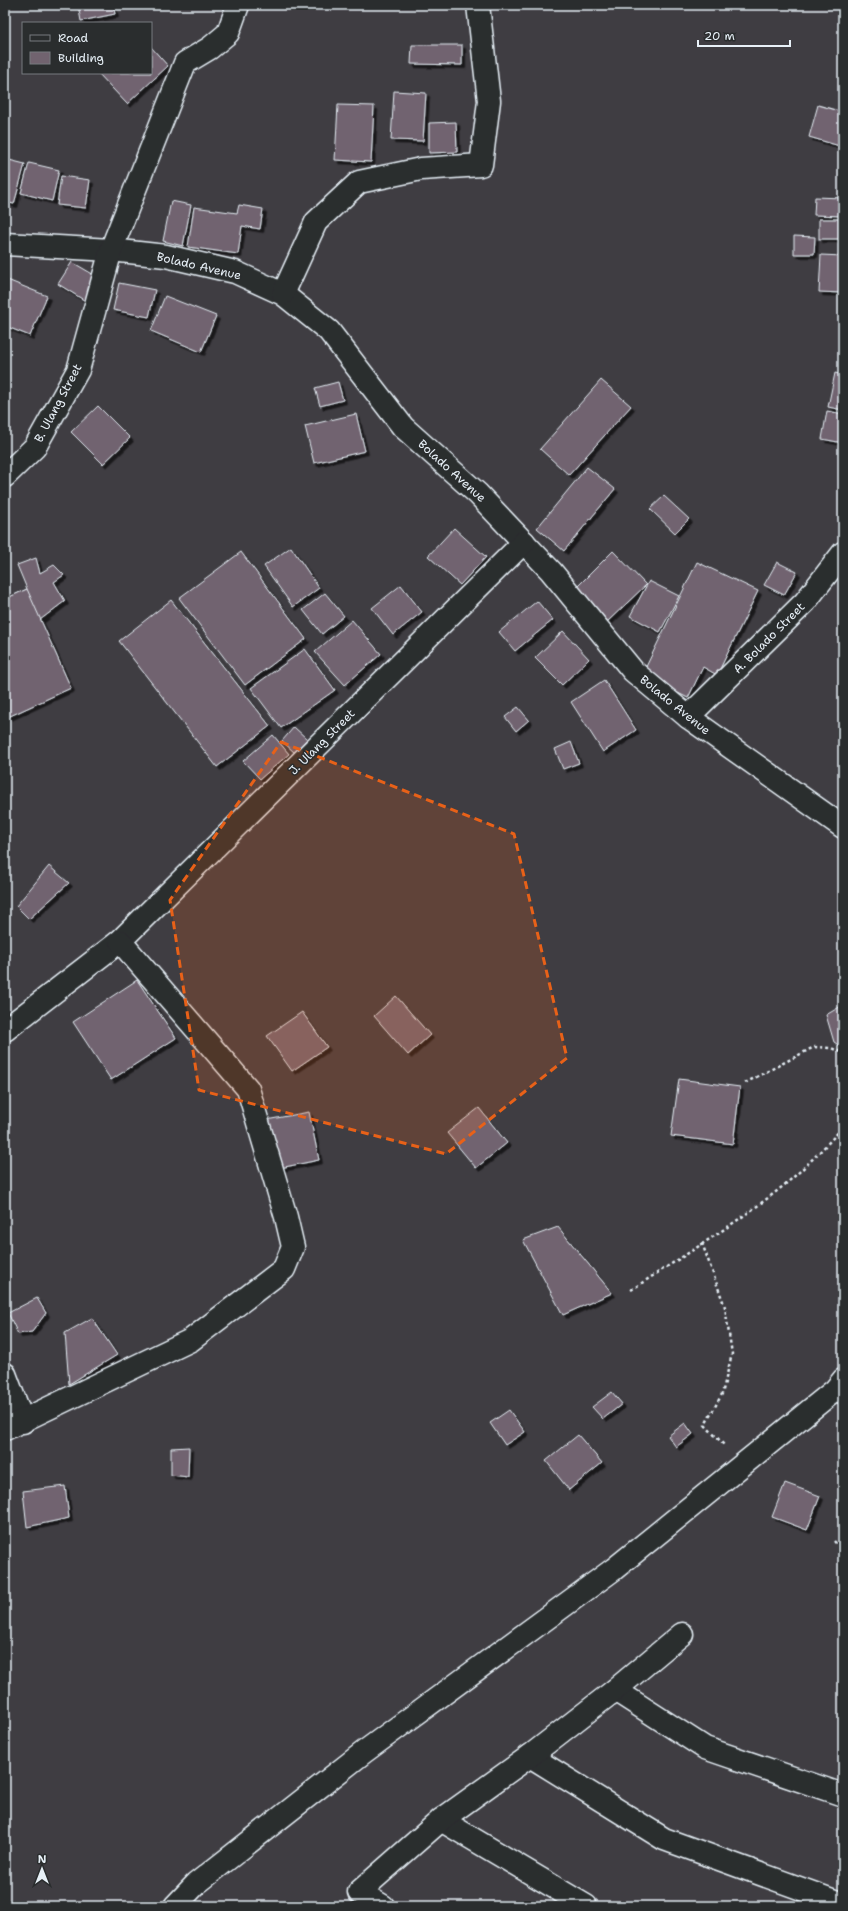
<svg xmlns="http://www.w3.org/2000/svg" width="848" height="1911" font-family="'Shantell Sans',sans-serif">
	<defs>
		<filter id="shadow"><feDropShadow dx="3.5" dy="3.5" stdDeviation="0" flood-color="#0009"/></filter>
	</defs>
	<rect width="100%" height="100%" fill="#3f3d42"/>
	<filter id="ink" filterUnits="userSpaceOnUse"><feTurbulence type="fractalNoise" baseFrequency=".025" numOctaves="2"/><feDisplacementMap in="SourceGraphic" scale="8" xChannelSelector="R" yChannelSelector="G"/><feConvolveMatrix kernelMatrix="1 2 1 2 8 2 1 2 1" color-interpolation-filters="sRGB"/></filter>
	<g filter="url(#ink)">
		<g fill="#71636f" stroke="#e8f1f8" filter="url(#shadow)">
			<path d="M78,5H113L115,14L81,21Z"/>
			<path d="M412,45H462V65L411,64Z"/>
			<path d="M151,47L168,66L127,104L98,73H151Z"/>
			<path d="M394,91L426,93L423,141L391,140Z"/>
			<path d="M338,105L374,106L371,162L335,160Z"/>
			<path d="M818,105L843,112V147L809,137Z"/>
			<path d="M456,122L457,152L429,153V123Z"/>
			<path d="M5,159L25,164L14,204L5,202Z"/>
			<path d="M29,163L59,170L52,201L21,193Z"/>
			<path d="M61,176L90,180L86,208L57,205Z"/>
			<path d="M815,197L843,198V216L814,215Z"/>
			<path d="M171,201L191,205L183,246L163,241Z"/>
			<path d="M239,205L263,209L260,229L242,226L238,254L188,247L194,207L237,213Z"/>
			<rect x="819" y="219" width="20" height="20"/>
			<path d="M842,228H843V253H841Z"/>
			<path d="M794,236L815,237L814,254H794Z"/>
			<path d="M821,255L843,256L842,293L819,292Z"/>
			<path d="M72,262L101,279L87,302L58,284Z"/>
			<path d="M5,279L47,296L30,336L5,326Z"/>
			<path d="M119,283L155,290L149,317L113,310Z"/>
			<path d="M165,296L216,316L201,352L151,331Z"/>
			<path d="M835,373L843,375V410L828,407Z"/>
			<path d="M601,380L631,406L569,475L540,449Z"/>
			<path d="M338,382L343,400L320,406L315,388Z"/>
			<path d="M98,406L130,438L103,464L71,432Z"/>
			<path d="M827,411L843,414V443L822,439Z"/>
			<path d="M356,414L365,451L314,463L305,426Z"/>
			<path d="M587,467L615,489L564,551L537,528Z"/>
			<path d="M664,496L689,519L675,533L650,509Z"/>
			<path d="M454,528L486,557L460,585L428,556Z"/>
			<path d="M291,547L319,588L293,607L264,566Z"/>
			<path d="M613,551L646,585L607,622L575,589Z"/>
			<path d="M241,552L306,639L245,685L179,598Z"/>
			<path d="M36,558L40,573L54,565L64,575L54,582L65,601L40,620L12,596L27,589L17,565Z"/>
			<path d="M697,562L758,591L717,675L703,667L688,698L642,675Z"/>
			<path d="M777,562L797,572L784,595L764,585Z"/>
			<path d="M649,581L679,596L660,632L630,616Z"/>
			<path d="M401,585L422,612L393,635L372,608Z"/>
			<path d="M27,589L71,688L8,717L5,709V599Z"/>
			<path d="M325,593L344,616L322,634L303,610Z"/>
			<path d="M171,600L270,726L217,767L119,641Z"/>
			<path d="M537,601L553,620L515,651L499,632Z"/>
			<path d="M352,620L381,654L345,685L315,652Z"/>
			<path d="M563,631L589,659L562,685L535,658Z"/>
			<path d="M305,649L335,690L281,728L251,688Z"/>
			<path d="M604,680L636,730L603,752L571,702Z"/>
			<path d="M518,707L529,720L516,731L505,717Z"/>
			<path d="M294,727L307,739L295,753L282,741Z"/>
			<path d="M273,735L289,754L260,779L243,761Z"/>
			<path d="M571,742L579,763L563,769L555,749Z"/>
			<path d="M49,866L69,883L29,919L16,906Z"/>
			<path d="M137,980L176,1038L111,1080L73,1022Z"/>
			<path d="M396,996L430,1035L408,1055L374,1016Z"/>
			<path d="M843,1005V1048L834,1042L826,1015Z"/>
			<path d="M302,1012L327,1047L292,1071L267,1036Z"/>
			<path d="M679,1079L740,1087L733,1144L671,1136Z"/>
			<path d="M479,1108L507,1143L476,1168L447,1133Z"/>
			<path d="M309,1112L319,1160L270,1170L261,1121Z"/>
			<path d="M558,1227L612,1293L563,1315L523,1240Z"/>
			<path d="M37,1298L46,1313L32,1332L18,1334L8,1313Z"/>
			<path d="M92,1318L117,1355L69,1384L65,1333Z"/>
			<path d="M612,1392L622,1404L603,1419L592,1407Z"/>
			<path d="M509,1410L525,1432L505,1445L490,1423Z"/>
			<path d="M685,1423L693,1434L676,1447L668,1436Z"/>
			<path d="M578,1435L602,1463L569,1490L546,1461Z"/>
			<path d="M189,1447L188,1477L171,1475V1448Z"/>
			<path d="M785,1483L820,1496L807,1530L772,1517Z"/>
			<path d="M65,1486L69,1518L27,1527L23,1491Z"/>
		</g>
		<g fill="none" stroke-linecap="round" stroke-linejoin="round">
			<defs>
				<g id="minor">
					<path d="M5,244L111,250L166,256L235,272L283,294L329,331L403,427L478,494L551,571L633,671L688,717L843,827"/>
					<path d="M283,294L316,222L359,182L421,169L481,165L489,101L478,5"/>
					<path d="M5,476L35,447L78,370L111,250L185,63L210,48L228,33L238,5"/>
					<path d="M688,717L805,602L843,553"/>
					<path d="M5,1030L120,941L524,542"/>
					<path d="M5,1374L23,1422"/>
					<path d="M5,1429L191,1340L284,1269L293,1247L286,1217L248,1089L120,941"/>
					<path d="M615,1690L705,1748L843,1795"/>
					<path d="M530,1756L664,1839L843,1904"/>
					<path d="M441,1820L586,1906"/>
					<path d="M175,1906L196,1884L364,1752L614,1569L835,1390L843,1380"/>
					<path d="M383,1906L359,1892L441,1820L530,1756L615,1690L682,1634"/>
				</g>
			</defs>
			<use href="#minor" stroke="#e8f1f8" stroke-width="25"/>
			<g stroke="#e8f1f8" stroke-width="2.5" stroke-dasharray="3 3" stroke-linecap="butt">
				<path d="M745,1083L814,1047L831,1048L843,1053"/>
				<path d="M702,1243L725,1307L732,1354L722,1394L705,1425L724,1445"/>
				<path d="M631,1290C680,1258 731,1227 777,1191C801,1172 822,1150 843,1127"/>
				<path d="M834,1541L843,1552"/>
			</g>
			<use href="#minor" stroke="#2a2d2e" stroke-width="22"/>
		</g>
	</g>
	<path fill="#e86118" fill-opacity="0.2" stroke="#e86118" stroke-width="3" stroke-dasharray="8 5" stroke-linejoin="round" d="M281,742L514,834L567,1058L446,1154L199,1090L170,900Z"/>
	<g text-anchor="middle" stroke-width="3" stroke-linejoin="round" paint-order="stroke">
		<g font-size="12" fill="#e8f1f8" stroke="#2a2d2e">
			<text transform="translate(199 266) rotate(13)" y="4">Bolado Avenue</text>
			<text transform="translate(58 403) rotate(-62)" y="4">B. Ulang Street</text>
			<text transform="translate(452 471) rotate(42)" y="4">Bolado Avenue</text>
			<text transform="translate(769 638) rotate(-45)" y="4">A. Bolado Street</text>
			<text transform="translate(675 705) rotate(39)" y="4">Bolado Avenue</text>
			<text transform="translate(322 742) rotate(-45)" y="4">J. Ulang Street</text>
		</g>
	</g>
	<rect width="848" height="1911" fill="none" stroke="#2a2d2e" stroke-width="20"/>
	<rect x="10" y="10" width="828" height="1891" fill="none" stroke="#e8f1f8" stroke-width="1.5" filter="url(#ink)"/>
	<rect x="22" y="22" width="130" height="52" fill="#2a2d2e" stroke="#767b7f"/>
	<rect x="30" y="35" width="20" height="6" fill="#2a2d2e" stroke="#767b7f"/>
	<text x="58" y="42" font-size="12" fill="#e8f1f8">Road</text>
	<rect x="30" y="52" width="20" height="12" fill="#71636f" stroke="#767b7f"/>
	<text x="58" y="62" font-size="12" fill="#e8f1f8">Building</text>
	<g transform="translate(42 1869)" stroke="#2a2d2e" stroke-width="3" paint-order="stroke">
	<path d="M0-3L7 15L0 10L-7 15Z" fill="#e8f1f8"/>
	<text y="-6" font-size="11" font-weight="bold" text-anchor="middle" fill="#e8f1f8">N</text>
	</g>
	<path d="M698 40v6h92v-6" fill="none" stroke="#e8f1f8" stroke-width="2"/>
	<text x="704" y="40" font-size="12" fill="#e8f1f8" stroke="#2a2d2e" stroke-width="3" paint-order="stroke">20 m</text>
</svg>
